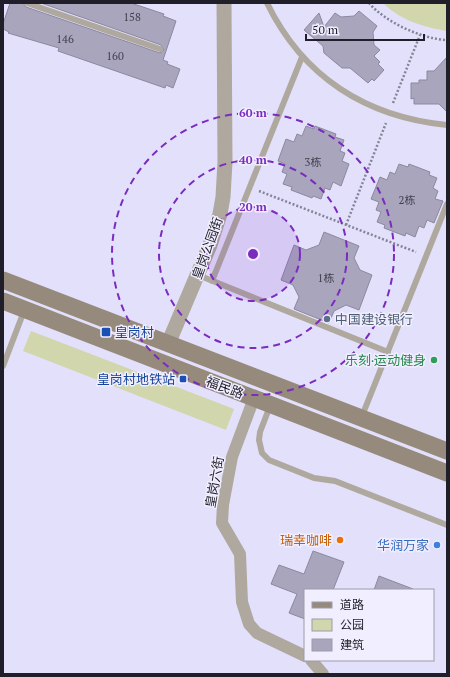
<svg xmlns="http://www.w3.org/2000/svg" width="450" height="677" font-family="'PT Serif','Noto Sans SC',serif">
	<rect width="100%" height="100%" fill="#e3e0fb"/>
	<g fill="#d1d6ac">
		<path d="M383,3H447V31C423,27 400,20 383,3Z"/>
		<path d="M31,331L234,409L226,430L23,351Z"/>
	</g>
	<g fill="#a8a5bd" stroke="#8b88a0">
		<path d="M10,3H23L26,7L160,53L164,50L161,45L41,3H131L164,14L163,16L176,21L163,60L168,62L167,64L180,69L173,88L166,85L165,88L58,51L59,48L8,33L9,32L3,29V24Z"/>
		<path d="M359,11L377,26L373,32L374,45L380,50L374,56L380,62L378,64L384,70L374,81L372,79L368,83L350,68H342L324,53L323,46L304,30L319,13L324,27L335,13L341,17L354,16Z"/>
		<path d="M447,57V112L439,104H414V98L411,99V83H419V80H427V71H434Z"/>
		<path d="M306,126L314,129L315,126L336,134L335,137L344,140L340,151L345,153L342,161L349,164L341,186L333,182L330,190L325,188L321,199L313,196L312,198L291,190L292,187L283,184L287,174L282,172L285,164L278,161L286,139L294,142L297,134L302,136Z"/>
		<path d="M399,164L408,167L409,164L430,172L429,175L437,178L433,188L438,191L435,199L443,201L434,223L427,220L424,228L419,226L415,237L406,233L405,236L384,228L385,225L377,222L381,212L376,210L379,202L371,199L380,177L387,180L390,172L395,174Z"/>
		<path d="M324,232L359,246L354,258L360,270L372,275L359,310L346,305L334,311L329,323L294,309L299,297L293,285L281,280L294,245L306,250L319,245Z"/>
		<path d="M313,551L344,562L333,590H305V619L289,613L297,594L271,584L279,565L304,574Z"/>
		<path d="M379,576L413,589V590H374Z"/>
	</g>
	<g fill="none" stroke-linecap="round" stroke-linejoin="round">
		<g stroke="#858396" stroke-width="2.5" stroke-dasharray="2 2" stroke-linecap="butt">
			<path d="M369,3C385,22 422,39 447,40"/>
			<path d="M393,103L420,35"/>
			<path d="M259,191L416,252"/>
			<path d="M346,225L386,123"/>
		</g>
		<g stroke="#afa89e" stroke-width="6">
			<path d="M27,3L160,49"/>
			<path d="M267,3C303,77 366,117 447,125"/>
			<path d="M198,275L388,352"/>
			<path d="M212,281L302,57"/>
			<path d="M3,366L24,311"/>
			<path d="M270,406L260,432L259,440L262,453L269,460L314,478L335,481L447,525"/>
			<path d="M362,416L447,204"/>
		</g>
		<g stroke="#afa89e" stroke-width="12">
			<path d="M254,398L232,457L223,505L222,523L240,554L242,602L249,624L257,633L305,656"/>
			<path d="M311,660L323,674"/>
		</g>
		<path stroke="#afa89e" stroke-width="15" d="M168,344L210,245L220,214L223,197L225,162L224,3"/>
		<g stroke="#958a7c" stroke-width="17">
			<path d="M3,280L447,451"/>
			<path d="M3,301L447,473"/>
		</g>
	</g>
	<circle cx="253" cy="254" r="47" fill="#7b2cbf" fill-opacity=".12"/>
	<g fill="none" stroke="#7b2cbf" stroke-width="2" stroke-dasharray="7 5">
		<circle cx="253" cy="254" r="47"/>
		<circle cx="253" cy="254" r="94"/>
		<circle cx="253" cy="254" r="141"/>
	</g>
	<circle fill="#5c6f8a" stroke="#f1efff" stroke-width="1.5" cx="327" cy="319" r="4"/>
	<g fill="#1a4fb4" stroke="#f1efff" stroke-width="1.5">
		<rect x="101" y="327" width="10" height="10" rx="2"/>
		<rect x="179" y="375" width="8" height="8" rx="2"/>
	</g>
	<circle fill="#2e9e5b" stroke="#f1efff" stroke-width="1.5" cx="434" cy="360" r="4"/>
	<circle fill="#e8710a" stroke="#f1efff" stroke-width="1.5" cx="340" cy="540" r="4"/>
	<circle fill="#3f7fe0" stroke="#f1efff" stroke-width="1.5" cx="437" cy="545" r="4"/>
	<g text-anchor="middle" stroke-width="3" stroke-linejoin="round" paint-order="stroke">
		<g font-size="11" fill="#42404e">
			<text x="132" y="21">158</text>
			<text x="65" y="43">146</text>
			<text x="115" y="60">160</text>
			<text x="313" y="166">3栋</text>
			<text x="407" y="204">2栋</text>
			<text x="326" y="282">1栋</text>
		</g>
		<g font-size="13" fill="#201f29" stroke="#f1efff">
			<text transform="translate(207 248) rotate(-70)" y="5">皇岗公园街</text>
			<text transform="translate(225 387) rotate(21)" y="5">福民路</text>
			<text transform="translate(214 482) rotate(-80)" y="5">皇岗六街</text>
		</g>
		<g font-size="13" fill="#4e5e75" stroke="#f1efff" text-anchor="start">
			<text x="335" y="324">中国建设银行</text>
		</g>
		<g font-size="13" fill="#164399" stroke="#f1efff" text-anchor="start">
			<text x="115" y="337">皇岗村</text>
			<text x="175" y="384" text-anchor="end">皇岗村地铁站</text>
		</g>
		<g font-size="13" fill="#27864d" stroke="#f1efff" text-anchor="end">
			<text x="426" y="365">乐刻·运动健身</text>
		</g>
		<g font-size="13" fill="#c56008" stroke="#f1efff" text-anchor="end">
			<text x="332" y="545">瑞幸咖啡</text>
		</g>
		<g font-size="13" fill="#366cbe" stroke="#f1efff" text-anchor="end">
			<text x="429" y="550">华润万家</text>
		</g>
	</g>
	<circle cx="253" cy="254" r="6" fill="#7b2cbf" stroke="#f1efff" stroke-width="2"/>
	<g font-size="12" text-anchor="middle" font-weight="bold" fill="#7b2cbf" stroke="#f1efff" stroke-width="3" stroke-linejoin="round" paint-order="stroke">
		<text x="253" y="117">60 m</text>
		<text x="253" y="164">40 m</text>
		<text x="253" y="211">20 m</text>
	</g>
	<rect width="450" height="677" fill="none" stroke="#201f29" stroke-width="8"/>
	<rect x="304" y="589" width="130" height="72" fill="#f1efff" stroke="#9d9ca9"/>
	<rect x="312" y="602" width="20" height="6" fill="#958a7c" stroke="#9d9ca9"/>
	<text x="340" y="609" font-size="12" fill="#201f29">道路</text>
	<rect x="312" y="619" width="20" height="12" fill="#d1d6ac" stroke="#9d9ca9"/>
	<text x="340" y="629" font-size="12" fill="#201f29">公园</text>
	<rect x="312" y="639" width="20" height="12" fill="#a8a5bd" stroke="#9d9ca9"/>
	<text x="340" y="649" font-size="12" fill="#201f29">建筑</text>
	<path d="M306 34v6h118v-6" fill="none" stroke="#201f29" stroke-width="2"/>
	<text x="312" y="34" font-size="12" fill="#201f29" stroke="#f1efff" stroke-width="3" paint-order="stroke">50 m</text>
</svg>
